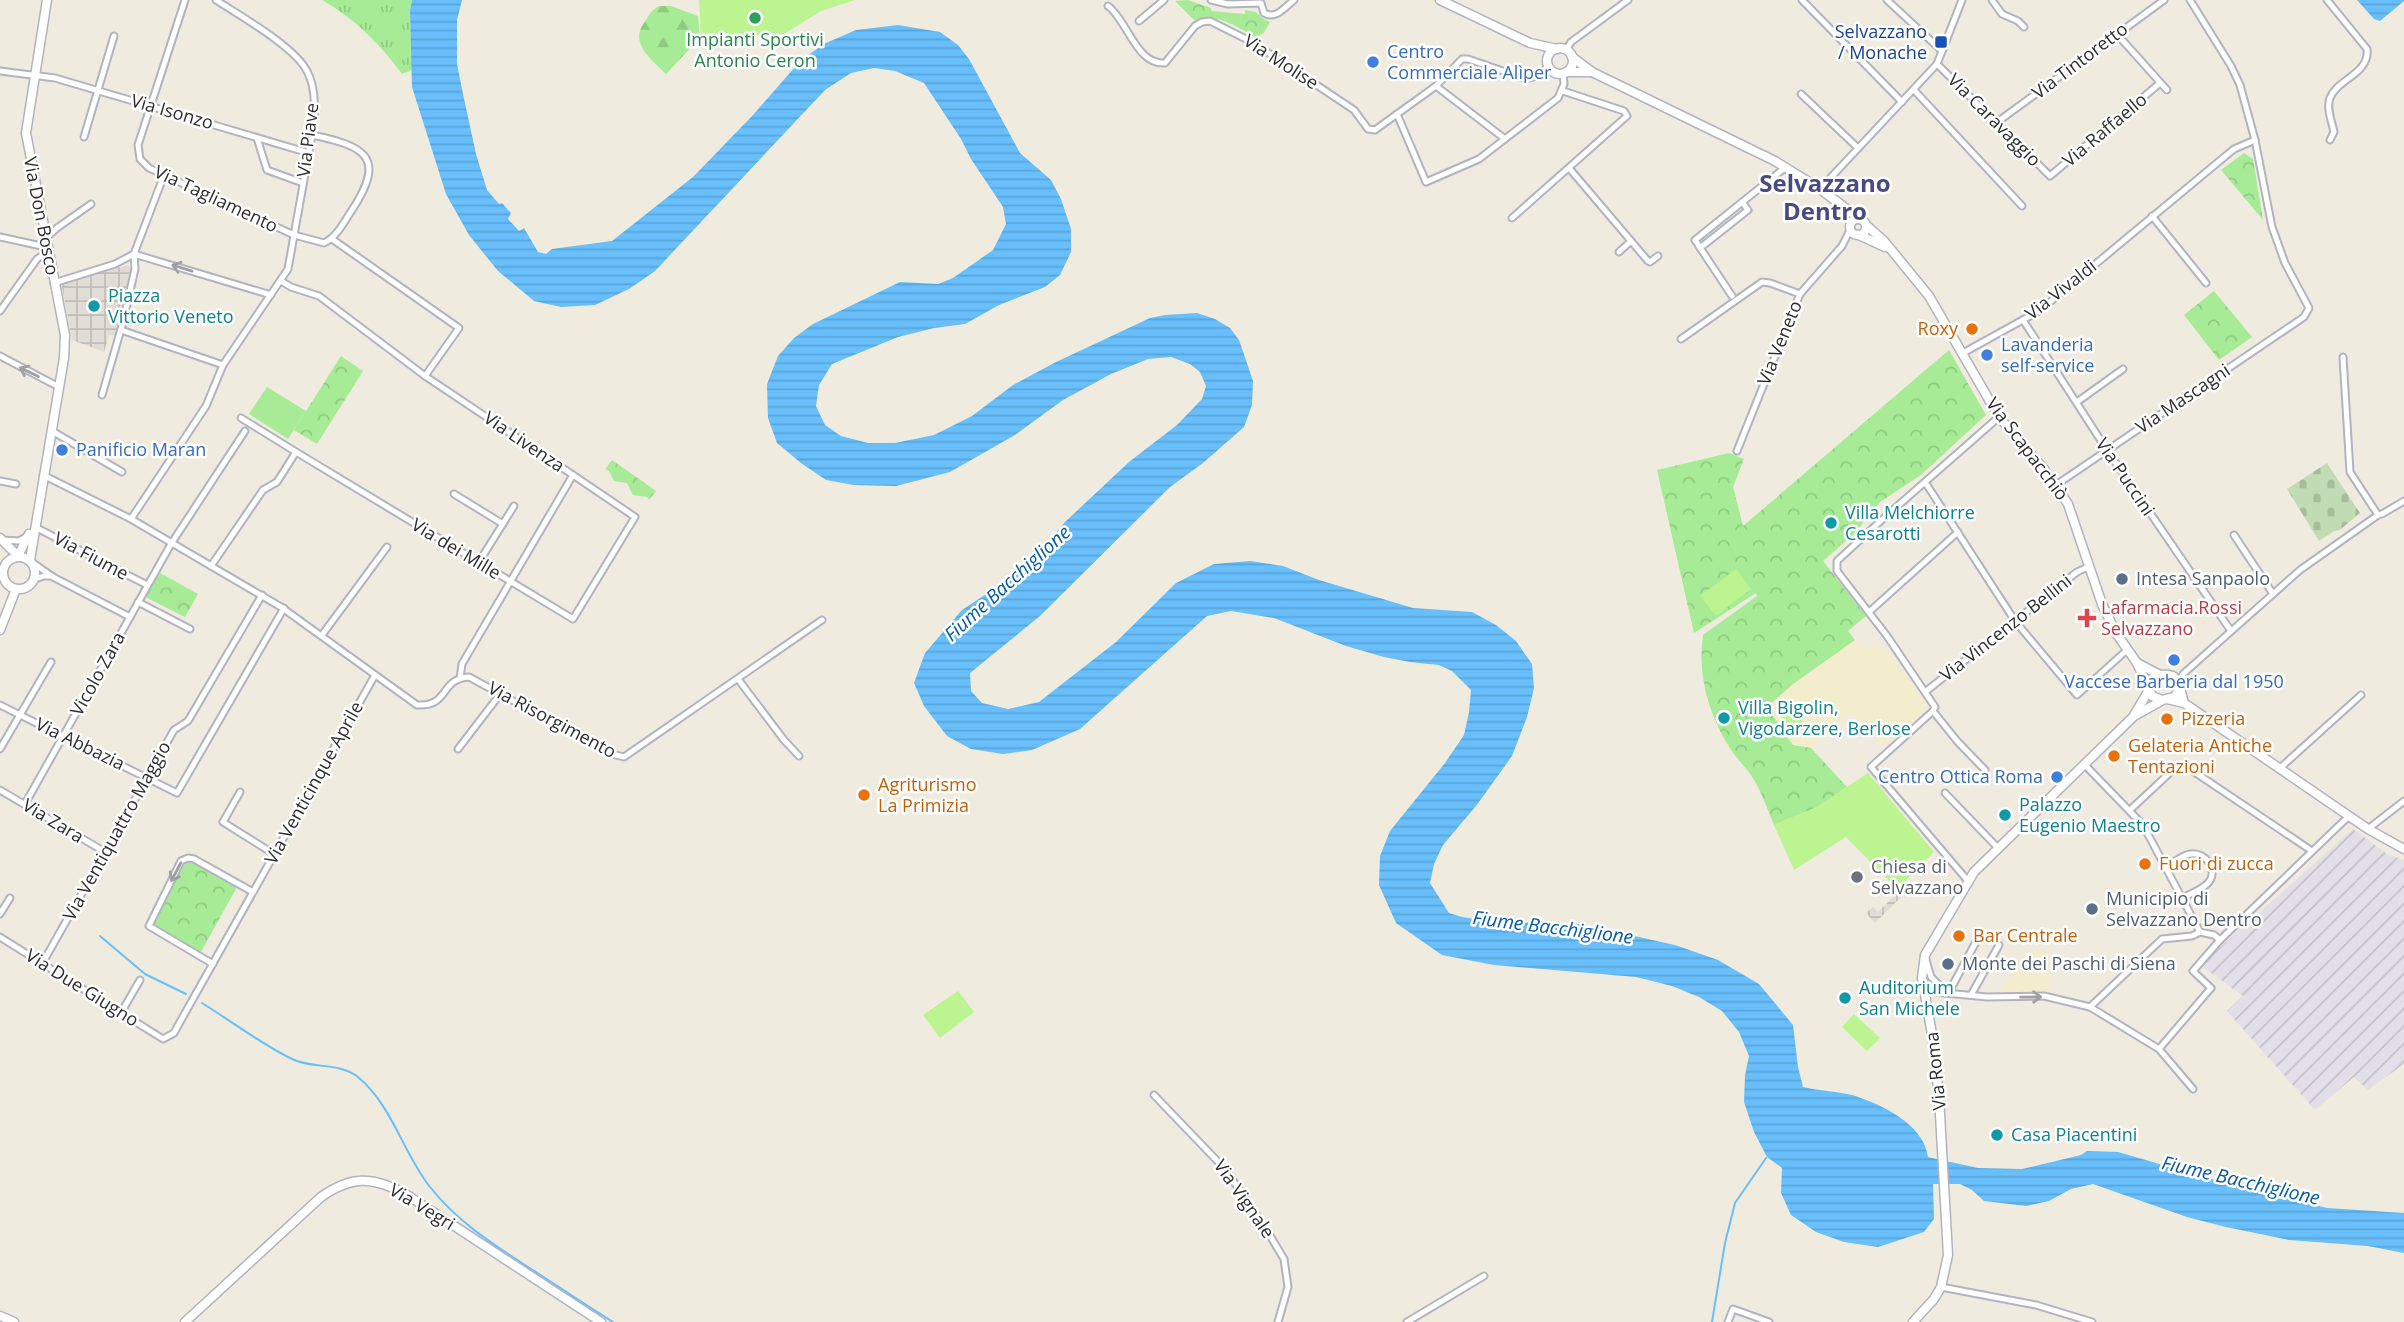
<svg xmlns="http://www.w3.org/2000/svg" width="2404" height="1322" font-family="'Open Sans',sans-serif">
	<defs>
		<pattern id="industrial-furrows" width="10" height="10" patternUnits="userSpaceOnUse" patternTransform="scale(1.75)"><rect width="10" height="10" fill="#e3dfe8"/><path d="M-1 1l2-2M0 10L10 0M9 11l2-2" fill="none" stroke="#c3c0c7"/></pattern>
		<pattern id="grass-tufts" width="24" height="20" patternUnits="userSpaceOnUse" patternTransform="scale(1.75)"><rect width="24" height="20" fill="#a7eb96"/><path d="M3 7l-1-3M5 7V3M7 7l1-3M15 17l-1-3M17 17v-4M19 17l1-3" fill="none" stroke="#90ca82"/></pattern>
		<pattern id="forest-firs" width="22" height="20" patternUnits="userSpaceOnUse" patternTransform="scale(1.75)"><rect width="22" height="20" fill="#a7eb96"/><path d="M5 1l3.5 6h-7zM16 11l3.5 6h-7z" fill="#90ca82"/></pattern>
		<pattern id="cemetery-stones" width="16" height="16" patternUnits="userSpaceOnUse" patternTransform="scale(1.75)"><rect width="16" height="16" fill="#c1dcb4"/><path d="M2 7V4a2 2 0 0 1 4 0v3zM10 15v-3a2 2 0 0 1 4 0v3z" fill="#a6bd9b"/></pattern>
		<pattern id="park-crowns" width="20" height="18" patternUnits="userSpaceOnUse" patternTransform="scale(1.75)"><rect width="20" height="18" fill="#a7eb96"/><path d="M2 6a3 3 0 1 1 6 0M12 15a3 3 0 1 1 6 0" fill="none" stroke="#90ca82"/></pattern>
		<pattern id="plaza-grid" width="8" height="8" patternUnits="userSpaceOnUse" patternTransform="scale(1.75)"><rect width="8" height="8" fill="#dfddd6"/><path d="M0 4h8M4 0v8" fill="none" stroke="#c0beb8"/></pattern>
		<pattern id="water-rules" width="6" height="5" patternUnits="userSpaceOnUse" patternTransform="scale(1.75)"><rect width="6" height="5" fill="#68bffb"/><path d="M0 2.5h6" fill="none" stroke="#5aa4d7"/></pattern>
	</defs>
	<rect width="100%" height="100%" fill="#f0ebdf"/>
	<path fill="url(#industrial-furrows)" d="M2353,829L2387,854L2404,860V1064L2368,1090L2354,1077L2315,1110L2227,1011L2243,996L2200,965Z"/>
	<g fill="#f3eccd">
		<path d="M1855,640L1871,649L1878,643L1883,650L1885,649L1907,678L1925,705L1926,709L1883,747L1852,713L1811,748L1793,745L1766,707L1793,684Z"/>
		<path d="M2042,947L2049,958V997L1996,996L2023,957Z"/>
	</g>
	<path fill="url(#grass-tufts)" d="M322,0H412L410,11L412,70L402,74C379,43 355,19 322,0Z"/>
	<path fill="url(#forest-firs)" d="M659,6H671L698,16L700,38L666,74C652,60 629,43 644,23C648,16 652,10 659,6Z"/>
	<path fill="url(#cemetery-stones)" d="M2327,463L2360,513L2340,530L2334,531L2319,541L2287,489Z"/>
	<g fill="url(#park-crowns)">
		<path d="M1188,0L1211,8V11L1245,14V10L1256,12L1262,18L1270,22L1263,34L1254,37C1236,26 1216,12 1196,22L1175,1Z"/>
		<path d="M2244,153L2253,159L2263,220L2221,170Z"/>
		<path d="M2214,291L2252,337L2219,360L2184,315Z"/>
		<path d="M1949,350L1986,415L1921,475L1880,502L1854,534L1823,561L1866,616L1848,631L1855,640L1793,684L1767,707L1793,745L1811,748L1847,787L1817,807L1774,825C1767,808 1761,790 1751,775C1746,768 1739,761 1734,754C1710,719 1697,678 1703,635L1757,596L1756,593L1694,633L1657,470L1729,453L1744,459L1733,487L1743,526Z"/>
		<path d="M341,356L363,371L317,444L294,430Z"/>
		<path d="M612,460L656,491L649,500L647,497L633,495L627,483L614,481L609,471L605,469Z"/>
		<path d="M160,573L198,594L185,617L145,597Z"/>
		<path d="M192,861L237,887L201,952L156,927L153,921L185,864Z"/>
	</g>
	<path fill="#a7eb96" d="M267,387L306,411L288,439L249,414Z"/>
	<g fill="#bbf491">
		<path d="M699,0H855L821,11L784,34L701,37Z"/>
		<path d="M1736,569L1751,589L1716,616L1700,596Z"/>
		<path d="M1792,705L1807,728L1794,736L1779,713Z"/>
		<path d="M1868,773L1934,852L1900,886H1894L1846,837L1794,870L1774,825L1817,807Z"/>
		<path d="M958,991L974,1012L940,1038L923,1015Z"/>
		<path d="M1854,1014L1880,1038L1867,1051L1842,1027Z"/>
	</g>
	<g fill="url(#plaza-grid)">
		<path d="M127,265L131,268L116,336L109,335L104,352L72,340L62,286L70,279L76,280Z"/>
		<path d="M1893,887L1902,896L1875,923L1866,913L1873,907L1878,912L1893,897L1888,891Z"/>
	</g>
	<g fill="url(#water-rules)">
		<path d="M412,0H462L457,20V64L463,94L476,154L487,190L499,204L502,203L511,213L508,219L519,231L524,228L538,252L546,254L552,249L612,241L693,177L753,115L802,59L826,43L856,30L898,25L940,32L958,45L969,59L1020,153L1051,180L1061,199L1071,229V252L1060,275L1045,287L999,305L965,324L934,328L898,337L832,364L819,385L816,406L825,425L841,436L868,443H895L934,435L972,416L1013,385L1054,363L1150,318L1165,315L1197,313L1215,319L1230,328L1239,340L1253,381L1252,405L1244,427L1203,463L1170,487L1040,616L970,673L971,691L982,703L1008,709L1039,702L1116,642L1176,583L1214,564L1250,561L1283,566L1319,580L1413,608L1472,612L1496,625L1516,641L1532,664L1534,688L1527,717L1512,756L1476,806L1443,845L1434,864L1430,883L1449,913L1462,917L1493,922L1580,924L1675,945L1718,960L1759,984L1793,1025L1798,1067L1803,1087C1819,1091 1836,1091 1852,1095C1881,1104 1924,1124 1928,1157L1978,1168L2022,1169L2081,1155L2087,1151L2118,1152L2222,1182L2327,1208L2404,1213V1253L2368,1246L2289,1240L2226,1227L2187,1217L2093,1184L2071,1189L2049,1201L2026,1206L1984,1201L1972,1190L1960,1184H1933L1934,1219L1924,1232L1878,1247L1844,1242L1816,1232L1791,1215L1781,1193L1782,1168L1767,1157L1754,1132L1744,1102L1745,1075L1749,1056L1739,1032L1722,1011L1699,997L1672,986L1636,977L1494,965L1442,955L1396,923L1379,885L1380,856L1390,831L1445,763L1464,735L1469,712L1471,690L1452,671L1439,665L1410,662L1384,657L1346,646L1274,618L1231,611L1207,616L1080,729L1032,750L1003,754L971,749L947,736L924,706L914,683L925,653L962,610L1027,567L1065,522L1129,462L1177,425L1202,399L1206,386L1200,372L1190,364L1171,357L1148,359L1111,374L1063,400L1015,435L950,472L896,486L854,485L826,480L801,463L777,443L768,418L767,384L778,356L794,338L813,324L900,282L938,284L953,278L993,250L1006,224L1003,207L971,159L961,139L924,83L895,71L874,68L851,73L825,90L655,271L629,289L595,305L561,307L534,301L498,271L469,235L446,194L412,87L410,11Z"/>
		<path d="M2357,0H2404V1L2380,21L2374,19Z"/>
	</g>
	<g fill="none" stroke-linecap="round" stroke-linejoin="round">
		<g stroke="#68bffb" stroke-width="2">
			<path d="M100,936L145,974L186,994"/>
			<path d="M202,1003C231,1021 261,1044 292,1059C312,1069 339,1062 358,1077C392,1105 403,1153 430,1187C457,1221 492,1244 528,1267C556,1285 584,1304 613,1322"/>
			<path d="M1712,1322L1725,1243L1735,1203L1766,1158"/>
		</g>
		<defs>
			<g id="street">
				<path d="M185,0L138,145L140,159L149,168L294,235L324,243C337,237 344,222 352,210C387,157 365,146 312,135"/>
				<path d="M1211,0L1228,4L1261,3L1264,13C1276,20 1285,7 1294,0"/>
				<path d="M1802,0L1902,102"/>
				<path d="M1887,0L1942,51"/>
				<path d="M1992,0L2002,14L2018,21L2024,27"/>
				<path d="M2327,0L2367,49C2370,74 2337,79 2330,98C2326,108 2332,122 2334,132L2330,140"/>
				<path d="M1108,6C1128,21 1136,65 1165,63L1195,26L1202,22L1210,21L1252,42L1354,110L1368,129L1375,130L1436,86L1462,59H1468L1526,79L1540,75L1548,67"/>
				<path d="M1139,21L1164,0"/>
				<path d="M2116,33L2167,90"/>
				<path d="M1566,50L1571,42L1628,0"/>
				<path d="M1937,64L2050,176L2160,83"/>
				<path d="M0,71L55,78L309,153"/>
				<path d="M1436,86L1505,139"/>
				<path d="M1914,90L2022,206"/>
				<path d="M1801,94L1858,148"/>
				<path d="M1397,114L1426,182L1479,159L1558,98L1564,84L1563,74"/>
				<path d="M1996,123L2164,0"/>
				<path d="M84,137L114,36"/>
				<path d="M257,138L267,170L303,183"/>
				<path d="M1569,168L1648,261L1650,262L1658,256"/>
				<path d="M1820,189L1937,64L1962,0"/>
				<path d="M2152,216L2206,283"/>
				<path d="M1512,218L1627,116L1624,111L1563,91"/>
				<path d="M0,237L46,247"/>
				<path d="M45,239L57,228L91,204"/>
				<path d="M332,239L459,328L425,376"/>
				<path d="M1700,248L1748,210L1743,203"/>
				<path d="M1619,252L1631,241"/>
				<path d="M281,281L291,287L319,296L425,376L573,475L462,664L460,678"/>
				<path d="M54,283L115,264L134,254L271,295"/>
				<path d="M1732,296L1695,240L1786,167"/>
				<path d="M0,311L37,259L48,252"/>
				<path d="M2023,320L2107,450L2231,631"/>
				<path d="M121,330L223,365"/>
				<path d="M1681,339L1762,282L1770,283L1800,294"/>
				<path d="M1963,353L2039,311L2234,149L2255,140"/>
				<path d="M0,356L59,387"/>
				<path d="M2343,357L2350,472L2378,515"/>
				<path d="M102,395L123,322L135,269L134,254L164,175"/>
				<path d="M2077,402L2123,369"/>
				<path d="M241,418L296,452"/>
				<path d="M52,431L122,472"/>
				<path d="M1737,451L1800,294L1842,246L1851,228"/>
				<path d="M43,475L131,519L281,607L417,705C450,707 439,679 469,677L612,754L624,757L822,620"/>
				<path d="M0,481L16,484"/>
				<path d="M1925,482L2015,621L2077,695L2127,650"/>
				<path d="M2056,485L2304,317L2309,308L2285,263L2272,227L2255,140L2240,85L2231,66L2190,0"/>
				<path d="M454,494L503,524"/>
				<path d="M131,519L206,406L223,365L288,269L312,135C315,114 317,90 307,71C294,46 240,16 216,0"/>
				<path d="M35,527L147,585"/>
				<path d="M2234,535L2273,594"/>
				<path d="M2,540L19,541L26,537"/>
				<path d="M479,562L514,506"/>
				<path d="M33,563L53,577L130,617"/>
				<path d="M211,566L263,490L277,482L296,452L573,619L635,517L573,475"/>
				<path d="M35,579L44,576H52"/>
				<path d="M138,602L190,629"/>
				<path d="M1869,612L1958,532"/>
				<path d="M322,635L387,547"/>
				<path d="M738,679L784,740L799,756"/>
				<path d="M2180,682L2183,674L2300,570L2378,515L2382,514L2404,501"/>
				<path d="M1925,692L2077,572L2088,567"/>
				<path d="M0,705L177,793L284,608"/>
				<path d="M1933,711L1957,741L1985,770"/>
				<path d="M0,749L51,662"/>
				<path d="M458,749L501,693"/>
				<path d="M2085,765L2143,825L2200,932"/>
				<path d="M2279,769L2361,695"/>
				<path d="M0,790L105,852"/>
				<path d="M240,792L223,822L274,854"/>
				<path d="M1945,793L1998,848"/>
				<path d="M25,804L171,544L245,431"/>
				<path d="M2130,810L2175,768L2184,765L2312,851"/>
				<path d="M2368,829L2404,801"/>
				<path d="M2166,867C2173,863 2182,855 2190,854C2206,851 2220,872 2207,884C2201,890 2190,894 2182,898"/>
				<path d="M1968,881L1871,767L1933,711L1935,707L1887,636L1837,571V561L1885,517L1999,417"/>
				<path d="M0,914L10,898"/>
				<path d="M0,937L163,1039L174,1033L180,1022L375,675"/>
				<path d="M1926,960L1931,977L1946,992"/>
				<path d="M42,964L174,730L188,721L262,595"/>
				<path d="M213,964L149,926L181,861L188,858L194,859L253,892"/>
				<path d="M1924,991L1987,997L2044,996L2090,1007L2159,1049L2193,1089"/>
				<path d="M1949,992L1976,942"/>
				<path d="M1971,995L1999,945"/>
				<path d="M2090,1007L2162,939L2192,936L2200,932L2214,935L2220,940L2349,816"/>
				<path d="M121,1013L140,980"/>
				<path d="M2159,1049L2211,988L2193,971L2220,940"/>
				<path d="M1154,1095L1225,1169L1263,1224L1284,1259L1288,1287L1278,1322"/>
				<path d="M1941,1287L2036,1305L2092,1322"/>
				<path d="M1407,1322L1484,1276"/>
				<path d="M1728,1322L1733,1309L1769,1322"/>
			</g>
			<g id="secondary">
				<path d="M1440,0L1530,43L1557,49"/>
				<circle cx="1560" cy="61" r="13"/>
				<path d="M1572,57L1592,72L1775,161L1820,189L1860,219"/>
				<path d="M1566,72H1592"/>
				<circle cx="1858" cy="227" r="8"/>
				<path d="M1866,225L1884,241L1929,296L1999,417L2044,469L2068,504L2102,604L2116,633L2137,663L2148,687"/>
				<path d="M1859,235L1885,247"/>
				<path d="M0,538L18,556L29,534"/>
				<circle cx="19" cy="573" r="16"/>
				<path d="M30,560L64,358L65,335L26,133L47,0"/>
				<path d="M0,630L16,589"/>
				<path d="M2137,663L2160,675"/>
				<path d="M2179,688L2175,697L2162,700L2152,696L2148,687C2151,675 2162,673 2173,676L2178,681L2184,703"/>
				<path d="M2167,699L2184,703L2368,829L2404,849"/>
				<path d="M2136,715L2161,701"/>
				<path d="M0,1316L14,1322"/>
				<path d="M185,1322L321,1197C351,1176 371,1176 404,1193L601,1322"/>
				<path d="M1913,1322L1934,1299L1941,1287L1948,1255L1939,1097L1933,1040L1922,978L1925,955L1974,872L2133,717L2149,690"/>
			</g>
		</defs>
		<use href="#street" stroke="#b2b3c2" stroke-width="9"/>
		<use href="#secondary" stroke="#b2b3c2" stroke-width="11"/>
		<use href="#street" stroke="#fff" stroke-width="5"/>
		<use href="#secondary" stroke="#fff" stroke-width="8"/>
	</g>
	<defs><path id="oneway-shaft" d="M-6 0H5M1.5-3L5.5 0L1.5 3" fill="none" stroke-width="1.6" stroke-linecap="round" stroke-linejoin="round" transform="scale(1.75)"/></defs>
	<g stroke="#a0a0a0">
		<use href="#oneway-shaft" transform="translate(182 268) rotate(-163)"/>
		<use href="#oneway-shaft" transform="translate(29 372) rotate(-154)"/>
		<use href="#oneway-shaft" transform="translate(176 872) rotate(118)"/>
		<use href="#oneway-shaft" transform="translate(2031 997) rotate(-1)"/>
	</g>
	<circle fill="#2e9e5b" stroke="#fff" stroke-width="2.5" cx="755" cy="18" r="7"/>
	<rect fill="#1a4fb4" stroke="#fff" stroke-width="2.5" x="1934" y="35" width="14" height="14" rx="3.5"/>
	<g fill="#3f7fe0" stroke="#fff" stroke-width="2.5">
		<circle cx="1373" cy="62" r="7"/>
		<circle cx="1987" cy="355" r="7"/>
		<circle cx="62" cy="450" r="7"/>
		<circle cx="2174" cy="660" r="7"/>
		<circle cx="2057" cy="777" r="7"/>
	</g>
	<g fill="#0f9aa8" stroke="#fff" stroke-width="2.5">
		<circle cx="94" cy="306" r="7"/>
		<circle cx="1831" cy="523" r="7"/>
		<circle cx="1724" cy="718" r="7"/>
		<circle cx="2005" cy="815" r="7"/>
		<circle cx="1845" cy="998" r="7"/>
		<circle cx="1997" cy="1135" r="7"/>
	</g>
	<g fill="#e8710a" stroke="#fff" stroke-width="2.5">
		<circle cx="1972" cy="329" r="7"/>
		<circle cx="2167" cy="719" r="7"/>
		<circle cx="2114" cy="756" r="7"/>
		<circle cx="864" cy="795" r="7"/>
		<circle cx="2145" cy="864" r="7"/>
		<circle cx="1959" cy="936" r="7"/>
	</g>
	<g fill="#5c6f8a" stroke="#fff" stroke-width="2.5">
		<circle cx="2122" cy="579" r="7"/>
		<circle cx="2092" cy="909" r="7"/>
		<circle cx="1948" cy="964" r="7"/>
	</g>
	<path fill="#e0444e" stroke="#fff" stroke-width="2.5" d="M2083.5 607.5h7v7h7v7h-7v7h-7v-7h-7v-7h7z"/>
	<circle fill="#6b7280" stroke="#fff" stroke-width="2.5" cx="1857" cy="877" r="7"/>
	<g text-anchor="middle" stroke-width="5" stroke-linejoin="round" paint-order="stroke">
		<g font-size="18" fill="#164399" stroke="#fff" text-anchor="end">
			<text x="1927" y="38">Selvazzano<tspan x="1927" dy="21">/ Monache</tspan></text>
		</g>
		<g font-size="18" fill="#27864d" stroke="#fff">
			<text x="755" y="46">Impianti Sportivi<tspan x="755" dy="21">Antonio Ceron</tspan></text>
		</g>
		<g font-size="18" fill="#366cbe" stroke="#fff" text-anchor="start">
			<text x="1387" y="58">Centro<tspan x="1387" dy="21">Commerciale Alìper</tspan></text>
			<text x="2001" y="351">Lavanderia<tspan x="2001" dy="21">self-service</tspan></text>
			<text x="76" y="456">Panificio Maran</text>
			<text x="2174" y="688" text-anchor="middle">Vaccese Barberia dal 1950</text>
			<text x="2043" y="783" text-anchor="end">Centro Ottica Roma</text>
		</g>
		<g font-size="18" fill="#2d2d2d" stroke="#fff">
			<text transform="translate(2080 61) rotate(-37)" y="6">Via Tintoretto</text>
			<text transform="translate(1281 62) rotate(33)" y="6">Via Molise</text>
			<text transform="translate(172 112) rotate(16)" y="6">Via Isonzo</text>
			<text transform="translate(1994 120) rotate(45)" y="6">Via Caravaggio</text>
			<text transform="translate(2105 130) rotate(-40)" y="6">Via Raffaello</text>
			<text transform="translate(308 140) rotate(-83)" y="6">Via Piave</text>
			<text transform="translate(216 199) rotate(25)" y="6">Via Tagliamento</text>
			<text transform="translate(41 216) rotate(79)" y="6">Via Don Bosco</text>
			<text transform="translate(2061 290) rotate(-38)" y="6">Via Vivaldi</text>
			<text transform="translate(1780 343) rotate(-68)" y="6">Via Veneto</text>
			<text transform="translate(2183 399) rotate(-34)" y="6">Via Mascagni</text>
			<text transform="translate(524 442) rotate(34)" y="6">Via Livenza</text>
			<text transform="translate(2027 449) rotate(53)" y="6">Via Scapacchiò</text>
			<text transform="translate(2125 477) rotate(56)" y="6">Via Puccini</text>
			<text transform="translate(456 549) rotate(31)" y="6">Via dei Mille</text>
			<text transform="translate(91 556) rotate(28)" y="6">Via Fiume</text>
			<text transform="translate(2006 628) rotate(-38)" y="6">Via Vincenzo Bellini</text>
			<text transform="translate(98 674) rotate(-61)" y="6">Vicolo Zara</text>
			<text transform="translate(552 720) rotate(28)" y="6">Via Risorgimento</text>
			<text transform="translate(80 744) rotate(26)" y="6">Via Abbazia</text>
			<text transform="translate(314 783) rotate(-61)" y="6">Via Venticinque Aprile</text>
			<text transform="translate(53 821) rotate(31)" y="6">Via Zara</text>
			<text transform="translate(117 831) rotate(-61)" y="6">Via Ventiquattro Maggio</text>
			<text transform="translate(82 988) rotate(32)" y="6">Via Due Giugno</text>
			<text transform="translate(1936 1071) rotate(-96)" y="6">Via Roma</text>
			<text transform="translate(1244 1199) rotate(55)" y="6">Via Vignale</text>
			<text transform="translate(422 1207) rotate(31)" y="6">Via Vegri</text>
		</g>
		<g font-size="18" fill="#0d838f" stroke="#fff" text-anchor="start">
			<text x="108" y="302">Piazza<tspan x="108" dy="21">Vittorio Veneto</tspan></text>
			<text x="1845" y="519">Villa Melchiorre<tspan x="1845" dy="21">Cesarotti</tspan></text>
			<text x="1738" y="714">Villa Bigolin,<tspan x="1738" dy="21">Vigodarzere, Berlose</tspan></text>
			<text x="2019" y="811">Palazzo<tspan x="2019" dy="21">Eugenio Maestro</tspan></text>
			<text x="1859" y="994">Auditorium<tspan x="1859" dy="21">San Michele</tspan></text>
			<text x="2011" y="1141">Casa Piacentini</text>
		</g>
		<g font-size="18" fill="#c56008" stroke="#fff" text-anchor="start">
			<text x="1958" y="335" text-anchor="end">Roxy</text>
			<text x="2181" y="725">Pizzeria</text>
			<text x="2128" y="752">Gelateria Antiche<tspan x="2128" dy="21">Tentazioni</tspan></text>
			<text x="878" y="791">Agriturismo<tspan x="878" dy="21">La Primizia</tspan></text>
			<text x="2159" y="870">Fuori di zucca</text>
			<text x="1973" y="942">Bar Centrale</text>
		</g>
		<g font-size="18" fill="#4e5e75" stroke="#fff" text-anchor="start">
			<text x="2136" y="585">Intesa Sanpaolo</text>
			<text x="2106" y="905">Municipio di<tspan x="2106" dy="21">Selvazzano Dentro</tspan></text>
			<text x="1962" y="970">Monte dei Paschi di Siena</text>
		</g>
		<g font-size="18" fill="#be3a42" stroke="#fff" text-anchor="start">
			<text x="2101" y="614">Lafarmacia.Rossi<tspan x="2101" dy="21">Selvazzano</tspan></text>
		</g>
		<g font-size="18" fill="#5b616d" stroke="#fff" text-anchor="start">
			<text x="1871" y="873">Chiesa di<tspan x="1871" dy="21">Selvazzano</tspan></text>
		</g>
		<g font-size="19" font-style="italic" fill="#0059ae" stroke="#fff">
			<text transform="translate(1007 583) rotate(-42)" y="7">Fiume Bacchiglione</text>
			<text transform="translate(1553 927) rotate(7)" y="7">Fiume Bacchiglione</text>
			<text transform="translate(2241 1180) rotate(13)" y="7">Fiume Bacchiglione</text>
		</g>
		<g font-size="24" font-weight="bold" fill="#484a84" stroke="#fff">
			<text x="1825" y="192">Selvazzano<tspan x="1825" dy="28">Dentro</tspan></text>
		</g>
	</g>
</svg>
